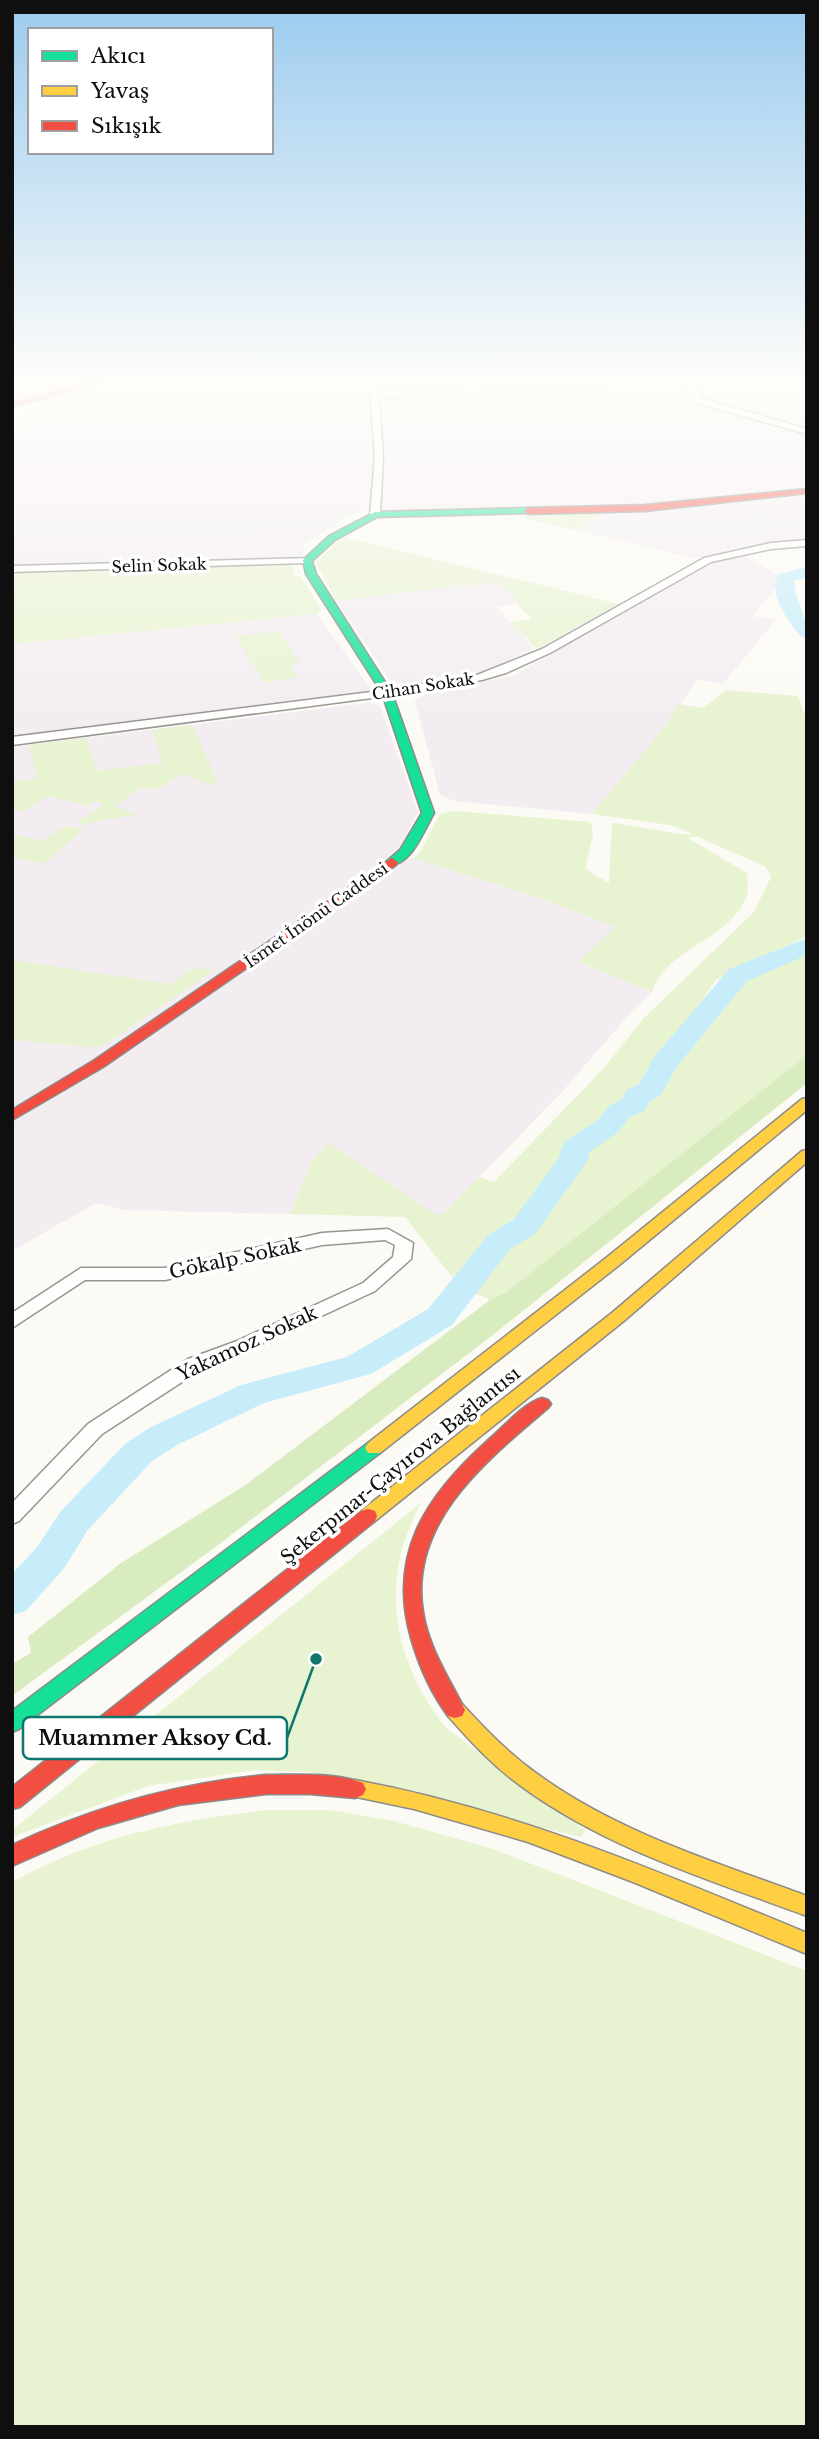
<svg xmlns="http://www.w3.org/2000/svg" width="819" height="2439" font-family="'Libre Baskerville',serif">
	<rect width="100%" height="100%" fill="#fcfaf4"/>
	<g fill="#f3edf1">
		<path d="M12,378H807V540L769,543L694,558L578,531L586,522L603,513L365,510L347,517L304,545L302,558L12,566V443L30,403L12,399Z"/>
		<path d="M745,556L783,578L753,616L775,620L723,684L697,680L666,725L592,814L454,801L440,795L415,701L427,692L513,676L714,562Z"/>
		<path d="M498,582L522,603L497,607L533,648L485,673L407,685L392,683L336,601Z"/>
		<path d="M317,614L373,692L12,736V644Z"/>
		<path d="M368,703L380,706L418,812L398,850L223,972L373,878L412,858L545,900L616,927L578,962L652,992L631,1012L563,1091L443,1214H435L311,1162L290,1214L126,1210L96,1203L12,1251V747Z"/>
	</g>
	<g fill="#e8f3d2">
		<path d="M382,378H494L502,387L390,394L383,392Z"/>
		<path d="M604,513L586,522L578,531L519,517Z"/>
		<path d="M343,537L619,604L537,649L510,622L532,619L517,604L521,603L498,582L336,601L316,562Z"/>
		<path d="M292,563L295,576L301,577L321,610L317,614L12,644V571Z"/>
		<path d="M279,631L300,663L290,665L297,677L264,683L235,636Z"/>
		<path d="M726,690L798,696L807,721V936L716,980L646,1079L635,1087L626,1100L569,1145L528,1208L493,1233L453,1278L405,1217L290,1214L311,1162L329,1143L435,1214H443L479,1177L494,1182L604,1068L644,1018L754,912L771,877L766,867L696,836L688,838L747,873C747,879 749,889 747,895C732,940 666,947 652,992L578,962L615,927L545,900L412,858L419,854L440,814L454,811L591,822L593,835L585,869L609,883L612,823C629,824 685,837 693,834L670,825L592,814L666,725L678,704L704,708Z"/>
		<path d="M192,725L217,780L211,785L183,774L155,790L142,787L114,807L140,814L82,824L77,823L104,804L94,801L87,806L48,796L24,812L12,809V781L37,778L29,745L86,738L97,771L163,763L152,730Z"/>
		<path d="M65,826L84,829L45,863L12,858V839L17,835L42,841Z"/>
		<path d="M807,952V1055L505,1293L490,1300L466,1289L496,1253L535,1225L554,1202L586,1150L640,1108L644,1099L656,1092L682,1049L706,1023L739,979Z"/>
		<path d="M12,960L171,984L192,968L215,970L103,1046L90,1047L12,1040Z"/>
		<path d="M422,1502C378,1579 392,1660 446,1728L585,1830L581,1837L309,1772L254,1770L148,1786L12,1837V1830Z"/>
		<path d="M268,1810H331L394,1821L493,1849L807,1971V2427H12V1882C96,1836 174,1821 268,1810Z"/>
	</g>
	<path fill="#d9ecbf" d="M807,1055V1083L498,1331L214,1548L12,1696V1664L31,1653L28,1637L121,1563L244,1486L490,1300L505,1293Z"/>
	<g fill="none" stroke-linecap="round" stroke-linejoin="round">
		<g fill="#c7edfa" fill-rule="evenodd">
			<path d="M807,567V578L794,581C796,604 807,614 807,638L800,636C788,619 767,595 779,574Z"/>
			<path d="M807,938V955L747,981L678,1065L660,1096L650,1101L644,1111L630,1117L617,1133L589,1152L588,1160L536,1233L510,1249L452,1325L371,1374L264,1403L177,1445L152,1461L87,1531L65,1567L26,1611L12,1615V1574L37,1547L61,1511L126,1443L151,1427L241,1385L347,1357L428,1309L488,1235L514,1219L558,1159L564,1142L597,1121L610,1105L621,1100L627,1090L639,1084L655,1056L729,969Z"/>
		</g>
		<defs>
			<g id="street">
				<path d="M369,378H377L378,393L639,378H691L703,399L807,429V434L697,403L683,379L379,398L383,457L380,515L375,518L370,515L375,457Z"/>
				<path d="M807,540V546L771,549L711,562L550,653L506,673L482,680L387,696L12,745V737L387,690L477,675L542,649L704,558L771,543Z"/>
				<path d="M311,558V562L307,563L12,572V566Z"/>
				<path d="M388,1229L413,1243L411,1259L375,1291L251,1349L202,1369L102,1434L19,1521L12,1524V1503L88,1424L188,1359L237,1341L363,1283L393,1257L395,1245L385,1240L322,1245L165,1280H85L12,1328V1313L81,1268H165L322,1233Z"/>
			</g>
			<g id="fast">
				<path d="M528,508L531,509V513L377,517L335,540L312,561L316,574L392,693L434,813C424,830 411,867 388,865L386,862L400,850L422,813L382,693L306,574L303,560L329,536L375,512Z"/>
				<path d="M374,1442L380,1443L383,1448L380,1453L19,1729L12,1732V1711L368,1443Z"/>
			</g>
			<g id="slow">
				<path d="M807,1098V1110L618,1266L380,1453H368L365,1448L368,1443L606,1258L802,1099Z"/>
				<path d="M807,1150V1162L625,1320L375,1521L368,1523L361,1521L359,1516L361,1511L613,1312L802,1151Z"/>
				<path d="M455,1702L462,1704C485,1729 508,1753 536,1773C616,1832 715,1862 807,1896V1916C710,1880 605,1848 521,1786C493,1766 470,1741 448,1716L445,1710L448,1704Z"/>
				<path d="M355,1780C516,1810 657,1871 807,1933V1954L633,1882L528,1842L414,1809L347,1795L344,1789L347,1783Z"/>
			</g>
			<g id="jam">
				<path d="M106,378H117L12,407V403Z"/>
				<path d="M807,489V493L645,511L528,514L524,511L528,508L645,505Z"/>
				<path d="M392,858L398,862L396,865L103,1067L12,1120V1110L93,1061Z"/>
				<path d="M542,1398L548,1400L551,1404L548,1408C487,1460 408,1522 423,1612C429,1649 449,1678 465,1710L462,1716L455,1718L448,1716C431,1693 419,1666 411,1638C387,1554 426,1496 487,1441C503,1428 522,1404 542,1398Z"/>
				<path d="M368,1509L375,1511L377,1516L375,1521L20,1807L12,1809V1787L361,1511Z"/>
				<path d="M266,1775C297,1775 333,1772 363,1783L366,1789L363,1795L355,1798L310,1794H266L178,1805L98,1828L12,1866V1845C94,1807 176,1783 266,1775Z"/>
			</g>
		</defs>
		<use href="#street" stroke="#969592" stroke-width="3"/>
		<use href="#fast" stroke="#8c8b89" stroke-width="3"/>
		<use href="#slow" stroke="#8c8b89" stroke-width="3"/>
		<use href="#jam" stroke="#8c8b89" stroke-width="3"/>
		<use href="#street" fill="#fffefd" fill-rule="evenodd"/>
		<use href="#fast" fill="#16e098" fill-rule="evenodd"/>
		<use href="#slow" fill="#ffcf43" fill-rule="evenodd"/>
		<use href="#jam" fill="#f24e42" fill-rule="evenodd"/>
	</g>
	<linearGradient id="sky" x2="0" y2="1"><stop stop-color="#9bcbef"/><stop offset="0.53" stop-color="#fefdfa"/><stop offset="1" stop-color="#fefdfa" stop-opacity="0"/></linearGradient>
	<rect width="819" height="720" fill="url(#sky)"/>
	<g text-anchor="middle" stroke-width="7" stroke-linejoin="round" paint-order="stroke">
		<g font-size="16" fill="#0f0f0f" stroke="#fff">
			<text transform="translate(159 565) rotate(-2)" y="6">Selin Sokak</text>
			<text transform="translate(423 686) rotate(-9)" y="6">Cihan Sokak</text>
			<text transform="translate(316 915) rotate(-35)" y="6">İsmet İnönü Caddesi</text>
		</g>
		<g font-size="19" fill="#0f0f0f" stroke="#fff">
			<text transform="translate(235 1258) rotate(-12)" y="7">Gökalp Sokak</text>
			<text transform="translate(247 1343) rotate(-25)" y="7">Yakamoz Sokak</text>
			<text transform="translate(400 1465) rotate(-39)" y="7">Şekerpınar-Çayırova Bağlantısı</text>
		</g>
	</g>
	<path fill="none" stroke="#0f766e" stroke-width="2.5" d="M316 1659L287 1738"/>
	<circle fill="#0f766e" stroke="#fff" stroke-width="2.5" cx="316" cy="1659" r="7"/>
	<rect fill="#fff" stroke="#0f766e" stroke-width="2.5" x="23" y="1717" width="264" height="42" rx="7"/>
	<g font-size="21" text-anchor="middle" font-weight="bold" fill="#0f0f0f">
		<text x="155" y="1745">Muammer Aksoy Cd.</text>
	</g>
	<rect width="819" height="2439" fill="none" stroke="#0f0f0f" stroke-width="28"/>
	<rect x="28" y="28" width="245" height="126" fill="#ffffff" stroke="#9f9f9f" stroke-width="2"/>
	<rect x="42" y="51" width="35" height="10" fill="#16e098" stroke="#9f9f9f" stroke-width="2"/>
	<text x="91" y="63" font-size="21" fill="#0f0f0f">Akıcı</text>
	<rect x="42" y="86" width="35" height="10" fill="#ffcf43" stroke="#9f9f9f" stroke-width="2"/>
	<text x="91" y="98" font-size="21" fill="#0f0f0f">Yavaş</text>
	<rect x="42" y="121" width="35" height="10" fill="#f24e42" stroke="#9f9f9f" stroke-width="2"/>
	<text x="91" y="133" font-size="21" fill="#0f0f0f">Sıkışık</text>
</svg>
